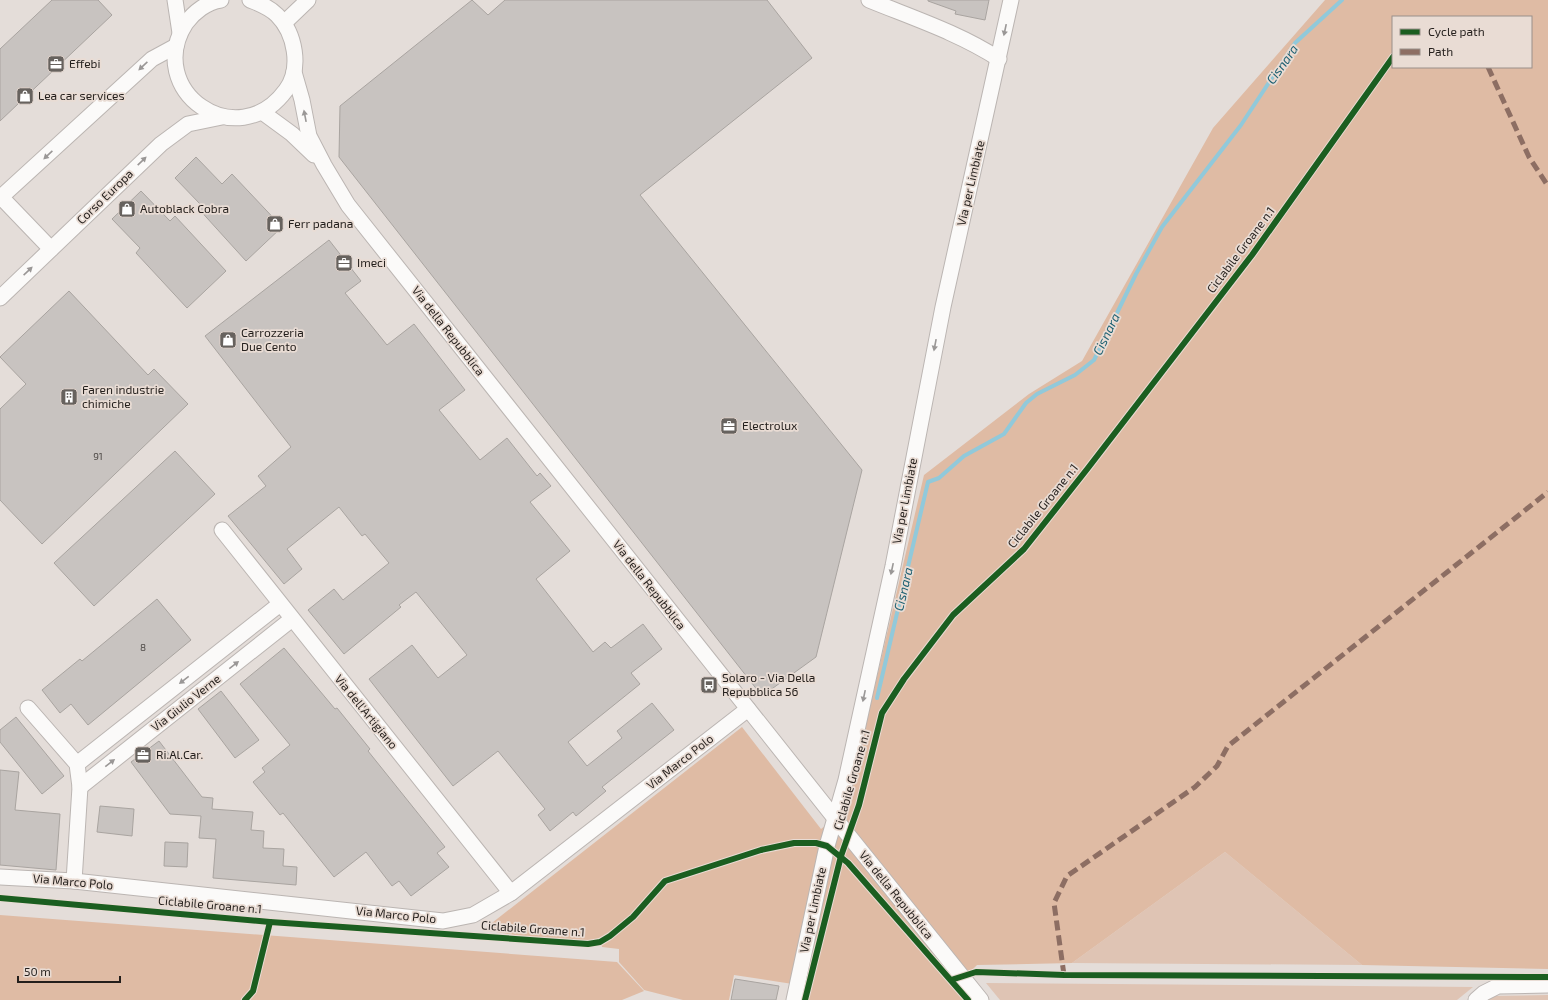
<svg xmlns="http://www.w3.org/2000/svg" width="1548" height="1000" font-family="'Exo 2',sans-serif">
	<rect width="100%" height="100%" fill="#e4ddd9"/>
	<g fill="#dfc4b4">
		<path d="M1225,852L1362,965L1072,963Z"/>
		<path d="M986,983L1473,987L1457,1000H1000Z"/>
		<path d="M1548,995V1000H1488L1493,996Z"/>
	</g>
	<g fill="#dfbba4" fill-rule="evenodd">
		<path d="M1325,0H1548V969L1362,965L1225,852L1072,963L977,965L954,988L964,1000H796L799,985L734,975L729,1000H683L644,990L619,962V949L602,947L600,938L589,941L534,938L483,930L742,727L821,829L846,810L924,475L1029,394L1082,361L1213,128ZM1393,17H1531V67H1393Z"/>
		<path d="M0,915L617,962L644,991L622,1000H0Z"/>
	</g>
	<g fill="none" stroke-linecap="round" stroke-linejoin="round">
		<path stroke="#91c9da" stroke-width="4" d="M877,698L928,482L939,478L964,456L1004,434L1026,403L1037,394L1075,375L1094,360L1136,274L1162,227L1241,125L1295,43L1342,0"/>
	</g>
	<g fill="#c8c3c0" stroke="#a9a4a0">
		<path d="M52,0H98L112,15L0,121V49Z"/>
		<path d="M472,0L488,15L505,0H767L812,58L640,195L862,470L816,657L762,696L339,157L340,106Z"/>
		<path d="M928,0H989L985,20L955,14L956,11L928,1Z"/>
		<path d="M196,157L222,184L232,174L282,227L246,261L197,207L200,204L175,178Z"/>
		<path d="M141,191L170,221L175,216L226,271L187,308L136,253L140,248L112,219Z"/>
		<path d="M329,240L361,281L345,293L387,345L414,324L465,390L439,410L480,460L507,438L537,476L540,473L551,486L530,502L570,551L536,579L593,652L605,642L611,648L643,624L662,649L631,673L640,684L568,742L587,766L622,738L617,731L652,703L674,730L602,787L606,791L576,816L573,812L550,831L538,815L545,809L498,751L453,786L369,679L412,645L438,678L467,655L416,592L399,605L401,607L344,654L308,610L334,589L343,600L389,563L365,534L362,536L339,507L287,549L302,569L284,584L228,516L266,486L258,476L291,447L205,336Z"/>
		<path d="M69,291L148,375L154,369L188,404L42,544L0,500V409L26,384L0,357Z"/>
		<path d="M175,451L215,494L94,606L54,563Z"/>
		<path d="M157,599L191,640L88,725L71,704L60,713L42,690L80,659L82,661Z"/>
		<path d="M284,648L335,709L337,708L370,749L368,751L445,847L437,853L449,867L411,896L399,881L392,886L366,852L334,877L283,813L280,815L253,782L265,772L262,768L290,745L240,684Z"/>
		<path d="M221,691L259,740L235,758L198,709Z"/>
		<path d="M16,717L64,776L42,794L0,742V730Z"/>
		<path d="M159,741L202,797L213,798L212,809L253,812L251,830L264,831L263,848L284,849L283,866L297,867L296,885L213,878L216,839L199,838L201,816L170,814L131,762Z"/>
		<path d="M0,770L19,772L15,810L60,814L56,870L0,865Z"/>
		<path d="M100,806L134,809L132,836L97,832Z"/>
		<path d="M165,842L188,843L187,867L164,866Z"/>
		<path d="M735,979L779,986L776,1000H731Z"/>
	</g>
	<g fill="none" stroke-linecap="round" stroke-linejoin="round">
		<defs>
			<g id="minor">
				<path d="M175,0L180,33"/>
				<path d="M221,0C207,2 194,12 186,23C143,90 237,157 286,90C302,68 295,33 277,15C269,7 260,4 250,0"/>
				<path d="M869,0C913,18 959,33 999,59"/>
				<path d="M284,23L308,0"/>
				<path d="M294,72L302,100L309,136L324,165L348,205L849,836L981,1000"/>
				<path d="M262,112L292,134L314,155"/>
				<path d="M0,196L51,249"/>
				<path d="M0,198L152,59L176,46"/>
				<path d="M0,298L161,144L188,124L222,117"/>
				<path d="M222,530L511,893"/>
				<path d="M28,708L77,764L80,787L74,881"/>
				<path d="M77,764L280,604"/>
				<path d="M80,787L292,619"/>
				<path d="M0,877L74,881L443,921L473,915L511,893L748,709"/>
				<path d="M794,1000L827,846L846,780L893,566L943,307L1011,0"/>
				<path d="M1476,1000L1484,993L1498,986L1548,985"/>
			</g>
		</defs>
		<use href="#minor" stroke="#bbb5b2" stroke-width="17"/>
		<use href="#minor" stroke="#fbfaf9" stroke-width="15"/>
		<g stroke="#8d6e63" stroke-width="5" stroke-dasharray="10 5" stroke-linecap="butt">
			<path d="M1488,67L1529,157L1548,186"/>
			<path d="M1064,975L1054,903L1067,876L1195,787L1217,766L1228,746L1548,492"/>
		</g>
		<defs>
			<g id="cycleway">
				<path d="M0,898L270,922L588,944L600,942L610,936L633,917L665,881L761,850L794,843H816L827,846L848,863L968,1000"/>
				<path d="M951,980L976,972L1064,975L1548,977"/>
				<path d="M245,1000L253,991L270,922"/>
				<path d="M805,1000L841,856L859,805L882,713L904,679L953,615L1024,549L1088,468L1252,255L1393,57"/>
			</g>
		</defs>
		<use href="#cycleway" stroke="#e9dcd4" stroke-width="8"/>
		<use href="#cycleway" stroke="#1b5e20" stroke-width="6"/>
	</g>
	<defs><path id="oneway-solid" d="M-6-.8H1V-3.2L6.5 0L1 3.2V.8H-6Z"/></defs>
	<g fill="#9a9796">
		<use href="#oneway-solid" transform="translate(1005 30) rotate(102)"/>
		<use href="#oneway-solid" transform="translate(143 66) rotate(137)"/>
		<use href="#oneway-solid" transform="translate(305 116) rotate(-101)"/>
		<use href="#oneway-solid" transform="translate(48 155) rotate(137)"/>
		<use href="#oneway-solid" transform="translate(142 161) rotate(-44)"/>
		<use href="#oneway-solid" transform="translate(28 271) rotate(-43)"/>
		<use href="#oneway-solid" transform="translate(935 345) rotate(101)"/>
		<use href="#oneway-solid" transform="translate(892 569) rotate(102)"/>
		<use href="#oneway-solid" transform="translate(234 665) rotate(-38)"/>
		<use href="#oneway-solid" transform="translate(184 680) rotate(142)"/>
		<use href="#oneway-solid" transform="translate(864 696) rotate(102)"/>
		<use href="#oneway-solid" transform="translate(110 763) rotate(-38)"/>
	</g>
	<defs>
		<symbol id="office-square" viewBox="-11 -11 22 22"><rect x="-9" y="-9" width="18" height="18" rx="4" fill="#67625e" stroke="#e9dcd4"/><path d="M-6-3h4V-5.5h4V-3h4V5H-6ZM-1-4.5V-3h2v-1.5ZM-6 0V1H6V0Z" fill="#fff"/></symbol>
		<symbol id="shop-square" viewBox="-11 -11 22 22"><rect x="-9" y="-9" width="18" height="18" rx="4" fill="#67625e" stroke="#e9dcd4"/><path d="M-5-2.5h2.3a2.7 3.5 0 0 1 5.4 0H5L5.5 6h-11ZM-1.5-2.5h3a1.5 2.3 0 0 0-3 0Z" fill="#fff"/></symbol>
		<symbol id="building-square" viewBox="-11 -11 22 22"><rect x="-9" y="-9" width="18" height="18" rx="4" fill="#67625e" stroke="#e9dcd4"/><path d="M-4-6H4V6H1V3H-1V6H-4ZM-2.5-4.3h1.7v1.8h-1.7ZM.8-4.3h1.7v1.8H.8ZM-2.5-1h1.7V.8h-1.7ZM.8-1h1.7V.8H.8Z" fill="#fff"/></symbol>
		<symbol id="bus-square" viewBox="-11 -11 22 22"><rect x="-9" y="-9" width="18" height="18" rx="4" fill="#67625e" stroke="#e9dcd4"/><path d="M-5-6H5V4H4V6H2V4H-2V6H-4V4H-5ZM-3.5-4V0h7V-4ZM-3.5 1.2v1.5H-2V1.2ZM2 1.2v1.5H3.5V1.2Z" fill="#fff"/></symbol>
	</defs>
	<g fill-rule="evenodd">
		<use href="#office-square" x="46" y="54" width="20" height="20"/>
		<use href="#shop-square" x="15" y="86" width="20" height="20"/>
		<use href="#shop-square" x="117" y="199" width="20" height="20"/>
		<use href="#shop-square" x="265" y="214" width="20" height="20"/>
		<use href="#office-square" x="334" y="253" width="20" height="20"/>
		<use href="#shop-square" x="218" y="330" width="20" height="20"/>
		<use href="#building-square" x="59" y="387" width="20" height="20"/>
		<use href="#office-square" x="719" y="416" width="20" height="20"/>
		<use href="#bus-square" x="699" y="675" width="20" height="20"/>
		<use href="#office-square" x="133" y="745" width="20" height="20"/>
	</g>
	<g text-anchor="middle" stroke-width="3.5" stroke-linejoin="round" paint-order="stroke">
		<g font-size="10" fill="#4d4845">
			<text x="98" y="460">91</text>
			<text x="143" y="651">8</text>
		</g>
		<g font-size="12" fill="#241f1c" stroke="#e9dcd4" text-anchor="start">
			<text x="69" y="68">Effebi</text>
			<text x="38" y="100">Lea car services</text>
			<text x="140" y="213">Autoblack Cobra</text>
			<text x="288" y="228">Ferr padana</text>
			<text x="357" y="267">Imeci</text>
			<text x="241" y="337">Carrozzeria<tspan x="241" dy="14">Due Cento</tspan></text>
			<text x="82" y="394">Faren industrie<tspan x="82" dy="14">chimiche</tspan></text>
			<text x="742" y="430">Electrolux</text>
			<text x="722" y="682">Solaro - Via Della<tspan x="722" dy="14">Repubblica 56</tspan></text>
			<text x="156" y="759">Ri.Al.Car.</text>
		</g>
		<g font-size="12" fill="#241f1c" stroke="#e9dcd4">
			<text transform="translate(971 183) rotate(-77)" y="4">Via per Limbiate</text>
			<text transform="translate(105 197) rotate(-44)" y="4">Corso Europa</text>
			<text transform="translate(1241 250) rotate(-53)" y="4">Ciclabile Groane n.1</text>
			<text transform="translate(448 331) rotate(52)" y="4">Via della Repubblica</text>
			<text transform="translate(905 501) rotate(-79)" y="4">Via per Limbiate</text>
			<text transform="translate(1043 506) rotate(-51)" y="4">Ciclabile Groane n.1</text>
			<text transform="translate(649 585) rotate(52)" y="4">Via della Repubblica</text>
			<text transform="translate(186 703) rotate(-38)" y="4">Via Giulio Verne</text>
			<text transform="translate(366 712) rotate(51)" y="4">Via dell'Artigiano</text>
			<text transform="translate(680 762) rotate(-38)" y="4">Via Marco Polo</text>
			<text transform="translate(852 780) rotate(-74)" y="4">Ciclabile Groane n.1</text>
			<text transform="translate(73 882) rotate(5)" y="4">Via Marco Polo</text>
			<text transform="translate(896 895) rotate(51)" y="4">Via della Repubblica</text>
			<text transform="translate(210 905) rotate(5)" y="4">Ciclabile Groane n.1</text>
			<text transform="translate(813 910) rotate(-78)" y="4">Via per Limbiate</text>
			<text transform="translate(396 915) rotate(6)" y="4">Via Marco Polo</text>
			<text transform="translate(533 929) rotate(4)" y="4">Ciclabile Groane n.1</text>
		</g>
		<g font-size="13" font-style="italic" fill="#1b5f71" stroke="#e9dcd4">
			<text transform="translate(1282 64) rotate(-55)" y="5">Cisnara</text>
			<text transform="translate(1106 334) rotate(-64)" y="5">Cisnara</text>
			<text transform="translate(903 589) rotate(-77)" y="5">Cisnara</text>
		</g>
	</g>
	<rect x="1392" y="16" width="140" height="52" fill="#e9dcd4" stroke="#9a908a"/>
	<rect x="1400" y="29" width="20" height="6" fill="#1b5e20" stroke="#9a908a"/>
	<text x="1428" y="36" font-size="12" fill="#241f1c">Cycle path</text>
	<rect x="1400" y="49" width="20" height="6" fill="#8d6e63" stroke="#9a908a"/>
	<text x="1428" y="56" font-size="12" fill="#241f1c">Path</text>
	<path d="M18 976v6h102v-6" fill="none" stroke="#241f1c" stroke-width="2"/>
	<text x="24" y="976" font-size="12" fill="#241f1c" stroke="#e9dcd4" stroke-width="3" paint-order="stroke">50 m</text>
</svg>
